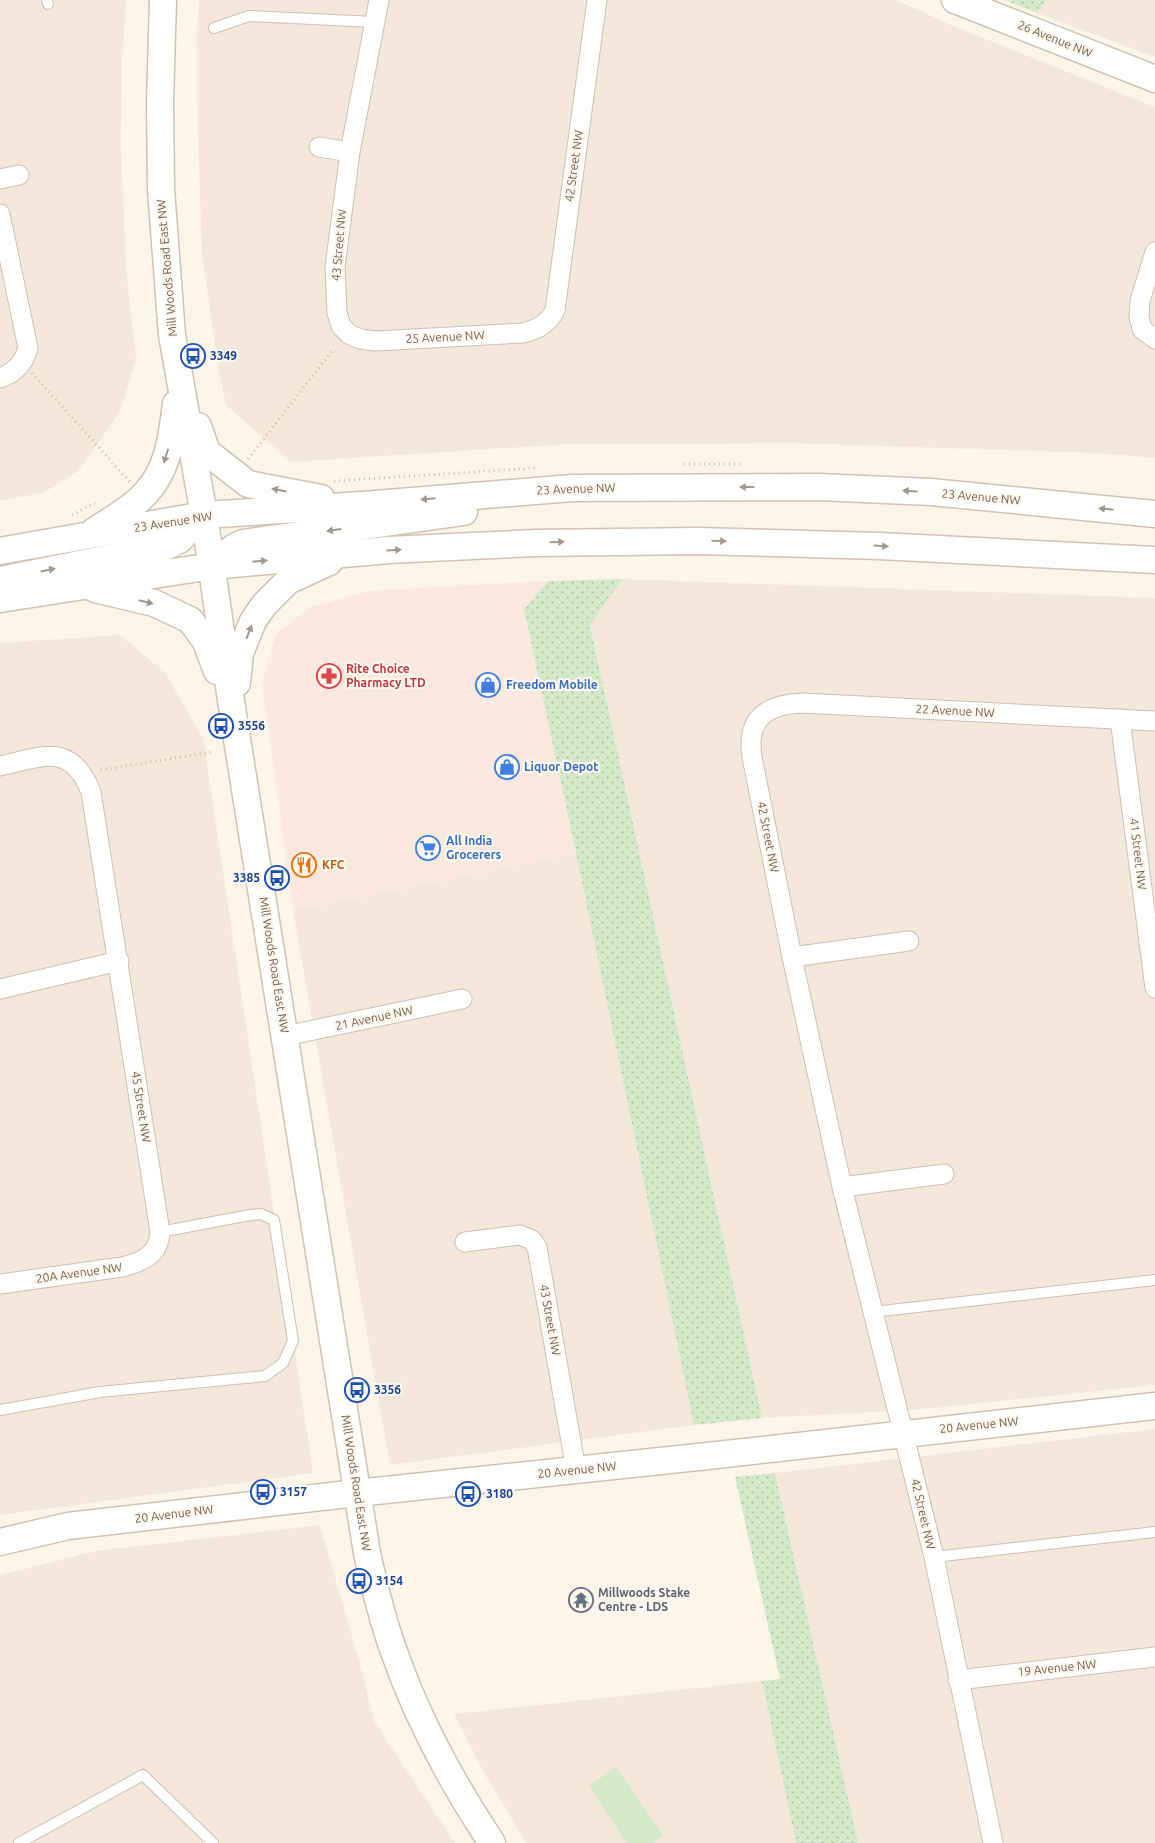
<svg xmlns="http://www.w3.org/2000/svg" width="1155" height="1843" font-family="Ubuntu,sans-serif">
	<defs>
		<pattern id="grass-dots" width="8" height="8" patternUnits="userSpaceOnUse" patternTransform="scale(1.25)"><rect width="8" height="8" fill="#d4e9c9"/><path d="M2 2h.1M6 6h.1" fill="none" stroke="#b1c0a5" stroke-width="1.8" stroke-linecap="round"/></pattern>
	</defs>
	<rect width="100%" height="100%" fill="#fcf5ea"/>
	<g fill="#f3e8d9">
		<path d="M0,0H126L122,58L121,147L126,270L136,358L120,412L78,471L45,492L0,501Z"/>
		<path d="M199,0H896L953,26L1155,107V458L1097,453L793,443L569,444L291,462L226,405L218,366L202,253L198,143L197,36Z"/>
		<path d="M1046,0H1155V57L1037,13Z"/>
		<path d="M622,579L1155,598V1385L915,1410L762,1418L590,624Z"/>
		<path d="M120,635L165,673L203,738L313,1473L0,1515V643Z"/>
		<path d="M576,853L694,1425L390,1465L293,911Z"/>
		<path d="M1155,1429V1843H858L775,1473Z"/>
		<path d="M320,1525L360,1664L374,1721L455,1843H0V1575L95,1551Z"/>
		<path d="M762,1681L796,1843H526L483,1771L454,1714Z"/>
	</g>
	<path fill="#fbe8df" d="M548,581L524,609L576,853L293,911L262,682L276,634L311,607L367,591Z"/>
	<g fill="url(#grass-dots)">
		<path d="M1005,0H1046L1037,13Z"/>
		<path d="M622,579L590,625L762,1418L694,1425L576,853L524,609L548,581Z"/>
		<path d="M775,1473L858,1843H796L762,1681L780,1679L735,1477Z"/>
	</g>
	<path fill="#d4e9c9" d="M616,1767L663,1836L653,1843H627L589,1786Z"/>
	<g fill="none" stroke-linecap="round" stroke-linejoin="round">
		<defs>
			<g id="lane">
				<path d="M47,0L48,4"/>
				<path d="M214,28L249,16L375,22"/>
				<path d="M873,1312L1155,1280"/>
				<path d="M0,1410L100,1392L265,1376L283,1363L293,1341L274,1220L261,1214L250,1215L160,1232"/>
				<path d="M934,1557L1155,1532"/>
				<path d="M19,1843L143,1775L213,1843"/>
			</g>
			<g id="street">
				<path d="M379,0L350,152L335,267L337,313L341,326L349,334L360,339L375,341L523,333C538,329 548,324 555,310L597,0"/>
				<path d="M319,147L350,152"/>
				<path d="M0,179L19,175"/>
				<path d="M0,214L28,348C24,363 15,373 0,378"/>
				<path d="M1155,252L1140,301L1139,317L1142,329L1155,339"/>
				<path d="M1120,719L1155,988"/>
				<path d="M0,766C42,757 71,741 91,792L160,1232C159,1255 142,1262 122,1267L0,1284"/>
				<path d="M792,957L909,941"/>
				<path d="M0,989L119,961"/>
				<path d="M285,1036L462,999"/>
				<path d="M842,1187L944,1174"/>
				<path d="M465,1242L520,1235L532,1240L537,1247L576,1470"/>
				<path d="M958,1680L1155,1657"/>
				<path d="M993,1843L934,1557L842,1187L792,957L752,757C746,718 767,704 803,703L1155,721"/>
			</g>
			<g id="secondary">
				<path d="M163,0L160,102L161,189L172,335L204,515L233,714L367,1553C374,1585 382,1618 393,1649C417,1718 452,1783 492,1843"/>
				<path d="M955,0L1155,79"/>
				<path d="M198,426L207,452L248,484L321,498"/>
				<path d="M93,532C109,521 131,509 144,495C168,471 172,437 176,404"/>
				<path d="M0,551L204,515L362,505L572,488L819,487L931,492L1155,514"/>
				<path d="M212,565L233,548L243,543L464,512"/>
				<path d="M0,580L165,547L179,540L204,515"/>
				<path d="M95,589L154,603L190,620L205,640L217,671"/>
				<path d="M0,599L212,566L388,550L535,543L698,541L879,546L1155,560"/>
				<path d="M237,683L240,653L253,621L264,605L288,581L329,562"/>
				<path d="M0,1542L68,1526L357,1493L717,1455L1155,1406"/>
			</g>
		</defs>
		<use href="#lane" stroke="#cdbeb0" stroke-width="12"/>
		<use href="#street" stroke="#cdbeb0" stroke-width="21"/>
		<use href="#secondary" stroke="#d2c0b0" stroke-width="29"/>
		<g stroke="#d5baa6" stroke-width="3" stroke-dasharray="1 4" stroke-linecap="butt">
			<path d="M32,373L130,482"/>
			<path d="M248,459L332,351"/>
			<path d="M684,464H740"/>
			<path d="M334,481L535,468"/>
			<path d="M72,515L95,503"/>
			<path d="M101,770L212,752"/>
		</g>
		<use href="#lane" stroke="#fff" stroke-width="10"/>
		<use href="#street" stroke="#fff" stroke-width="19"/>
		<use href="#secondary" stroke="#fff" stroke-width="26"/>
	</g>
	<defs><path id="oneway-solid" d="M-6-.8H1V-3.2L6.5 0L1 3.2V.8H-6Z" transform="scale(1.25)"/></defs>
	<g fill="#a5968c">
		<use href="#oneway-solid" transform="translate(166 456) rotate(107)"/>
		<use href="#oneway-solid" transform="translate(747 487) rotate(180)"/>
		<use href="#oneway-solid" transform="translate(279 490) rotate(-169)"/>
		<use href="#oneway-solid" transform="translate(910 491) rotate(-177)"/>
		<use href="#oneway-solid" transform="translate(428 499) rotate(175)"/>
		<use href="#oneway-solid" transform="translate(1106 509) rotate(-174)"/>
		<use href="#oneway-solid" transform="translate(334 530) rotate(172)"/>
		<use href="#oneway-solid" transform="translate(719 541) rotate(2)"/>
		<use href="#oneway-solid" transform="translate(557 542) rotate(-1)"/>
		<use href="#oneway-solid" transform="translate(881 546) rotate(3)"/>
		<use href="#oneway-solid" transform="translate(394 550) rotate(-3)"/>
		<use href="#oneway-solid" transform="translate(260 561) rotate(-5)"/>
		<use href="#oneway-solid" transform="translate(48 570) rotate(-12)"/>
		<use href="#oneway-solid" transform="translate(146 602) rotate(14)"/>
		<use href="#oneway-solid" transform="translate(249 632) rotate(-69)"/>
	</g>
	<defs>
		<symbol id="bus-ring" viewBox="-11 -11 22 22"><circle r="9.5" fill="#fef9f0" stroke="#1a4fb4" stroke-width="1.5"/><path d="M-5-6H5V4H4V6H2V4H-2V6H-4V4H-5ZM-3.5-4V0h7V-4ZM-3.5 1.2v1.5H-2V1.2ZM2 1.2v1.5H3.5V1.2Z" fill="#1a4fb4"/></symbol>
		<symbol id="pharmacy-ring" viewBox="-11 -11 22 22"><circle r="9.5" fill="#fef9f0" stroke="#e0444e" stroke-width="1.5"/><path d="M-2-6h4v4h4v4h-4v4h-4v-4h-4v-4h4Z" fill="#e0444e"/></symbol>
		<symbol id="shop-ring" viewBox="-11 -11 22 22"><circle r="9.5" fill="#fef9f0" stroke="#3f7fe0" stroke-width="1.5"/><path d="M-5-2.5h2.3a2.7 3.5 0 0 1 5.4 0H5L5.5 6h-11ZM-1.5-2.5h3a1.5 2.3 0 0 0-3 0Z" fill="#3f7fe0"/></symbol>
		<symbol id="supermarket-ring" viewBox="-11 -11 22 22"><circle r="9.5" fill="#fef9f0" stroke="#3f7fe0" stroke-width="1.5"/><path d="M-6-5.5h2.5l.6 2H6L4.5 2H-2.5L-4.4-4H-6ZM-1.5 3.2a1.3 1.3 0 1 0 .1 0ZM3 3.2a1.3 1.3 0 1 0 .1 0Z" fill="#3f7fe0"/></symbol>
		<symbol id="restaurant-ring" viewBox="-11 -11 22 22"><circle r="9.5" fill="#fef9f0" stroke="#e8710a" stroke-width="1.5"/><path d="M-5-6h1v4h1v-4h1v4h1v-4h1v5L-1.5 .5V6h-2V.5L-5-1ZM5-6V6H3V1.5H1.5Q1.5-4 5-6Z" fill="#e8710a"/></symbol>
		<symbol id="temple-ring" viewBox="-11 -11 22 22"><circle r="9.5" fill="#fef9f0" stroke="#6b7280" stroke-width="1.5"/><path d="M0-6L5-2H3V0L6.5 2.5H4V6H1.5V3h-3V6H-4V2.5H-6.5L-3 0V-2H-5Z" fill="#6b7280"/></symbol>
	</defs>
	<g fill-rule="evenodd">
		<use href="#bus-ring" x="179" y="342" width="28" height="28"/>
		<use href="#pharmacy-ring" x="315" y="662" width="28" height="28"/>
		<use href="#shop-ring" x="474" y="671" width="28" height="28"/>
		<use href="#bus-ring" x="207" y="712" width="28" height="28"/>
		<use href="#shop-ring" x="493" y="753" width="28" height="28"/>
		<use href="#supermarket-ring" x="414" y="834" width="28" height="28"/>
		<use href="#restaurant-ring" x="290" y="851" width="28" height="28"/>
		<use href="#bus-ring" x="263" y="864" width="28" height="28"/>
		<use href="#bus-ring" x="343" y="1376" width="28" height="28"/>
		<use href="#bus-ring" x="249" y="1478" width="28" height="28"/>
		<use href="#bus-ring" x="454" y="1480" width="28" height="28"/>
		<use href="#bus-ring" x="345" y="1567" width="28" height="28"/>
		<use href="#temple-ring" x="567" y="1586" width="28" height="28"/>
	</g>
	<g text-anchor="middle" stroke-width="4.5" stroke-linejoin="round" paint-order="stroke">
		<g font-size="12" fill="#755e4e" stroke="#fef9f0">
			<text transform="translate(1055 39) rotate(22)" y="4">26 Avenue NW</text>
			<text transform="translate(574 166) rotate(-82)" y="4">42 Street NW</text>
			<text transform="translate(339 245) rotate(-85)" y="4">43 Street NW</text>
			<text transform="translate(167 268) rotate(-95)" y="4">Mill Woods Road East NW</text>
			<text transform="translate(445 337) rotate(-3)" y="4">25 Avenue NW</text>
			<text transform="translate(576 489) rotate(-2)" y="4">23 Avenue NW</text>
			<text transform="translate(981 497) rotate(5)" y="4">23 Avenue NW</text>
			<text transform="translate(173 522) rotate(-9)" y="4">23 Avenue NW</text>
			<text transform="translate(955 711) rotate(3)" y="4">22 Avenue NW</text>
			<text transform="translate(768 837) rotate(79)" y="4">42 Street NW</text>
			<text transform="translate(1138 854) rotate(83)" y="4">41 Street NW</text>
			<text transform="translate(274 965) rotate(81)" y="4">Mill Woods Road East NW</text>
			<text transform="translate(374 1018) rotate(-12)" y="4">21 Avenue NW</text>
			<text transform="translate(141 1107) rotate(81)" y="4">45 Street NW</text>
			<text transform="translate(79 1273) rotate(-8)" y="4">20A Avenue NW</text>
			<text transform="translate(550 1320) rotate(80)" y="4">43 Street NW</text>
			<text transform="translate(979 1425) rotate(-6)" y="4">20 Avenue NW</text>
			<text transform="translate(577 1470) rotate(-6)" y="4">20 Avenue NW</text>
			<text transform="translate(356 1483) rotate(81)" y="4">Mill Woods Road East NW</text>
			<text transform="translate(174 1514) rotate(-7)" y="4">20 Avenue NW</text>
			<text transform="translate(923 1514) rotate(77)" y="4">42 Street NW</text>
			<text transform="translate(1057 1668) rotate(-6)" y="4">19 Avenue NW</text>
		</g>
		<g font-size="12" font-weight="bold" fill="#164399" stroke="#fef9f0" text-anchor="start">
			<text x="210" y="360">3349</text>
			<text x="238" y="730">3556</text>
			<text x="260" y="882" text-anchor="end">3385</text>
			<text x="374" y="1394">3356</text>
			<text x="280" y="1496">3157</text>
			<text x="486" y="1498">3180</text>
			<text x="376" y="1585">3154</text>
		</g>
		<g font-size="12" font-weight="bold" fill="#be3a42" stroke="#fef9f0" text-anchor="start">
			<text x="346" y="673">Rite Choice<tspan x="346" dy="14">Pharmacy LTD</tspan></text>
		</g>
		<g font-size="12" font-weight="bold" fill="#366cbe" stroke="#fef9f0" text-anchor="start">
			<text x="506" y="689">Freedom Mobile</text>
			<text x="524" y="771">Liquor Depot</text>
			<text x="446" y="845">All India<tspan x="446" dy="14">Grocerers</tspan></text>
		</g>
		<g font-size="12" font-weight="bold" fill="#c56008" stroke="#fef9f0" text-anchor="start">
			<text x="322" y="869">KFC</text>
		</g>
		<g font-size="12" font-weight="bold" fill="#5b616d" stroke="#fef9f0" text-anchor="start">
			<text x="598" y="1597">Millwoods Stake<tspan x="598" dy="14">Centre - LDS</tspan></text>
		</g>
	</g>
</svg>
